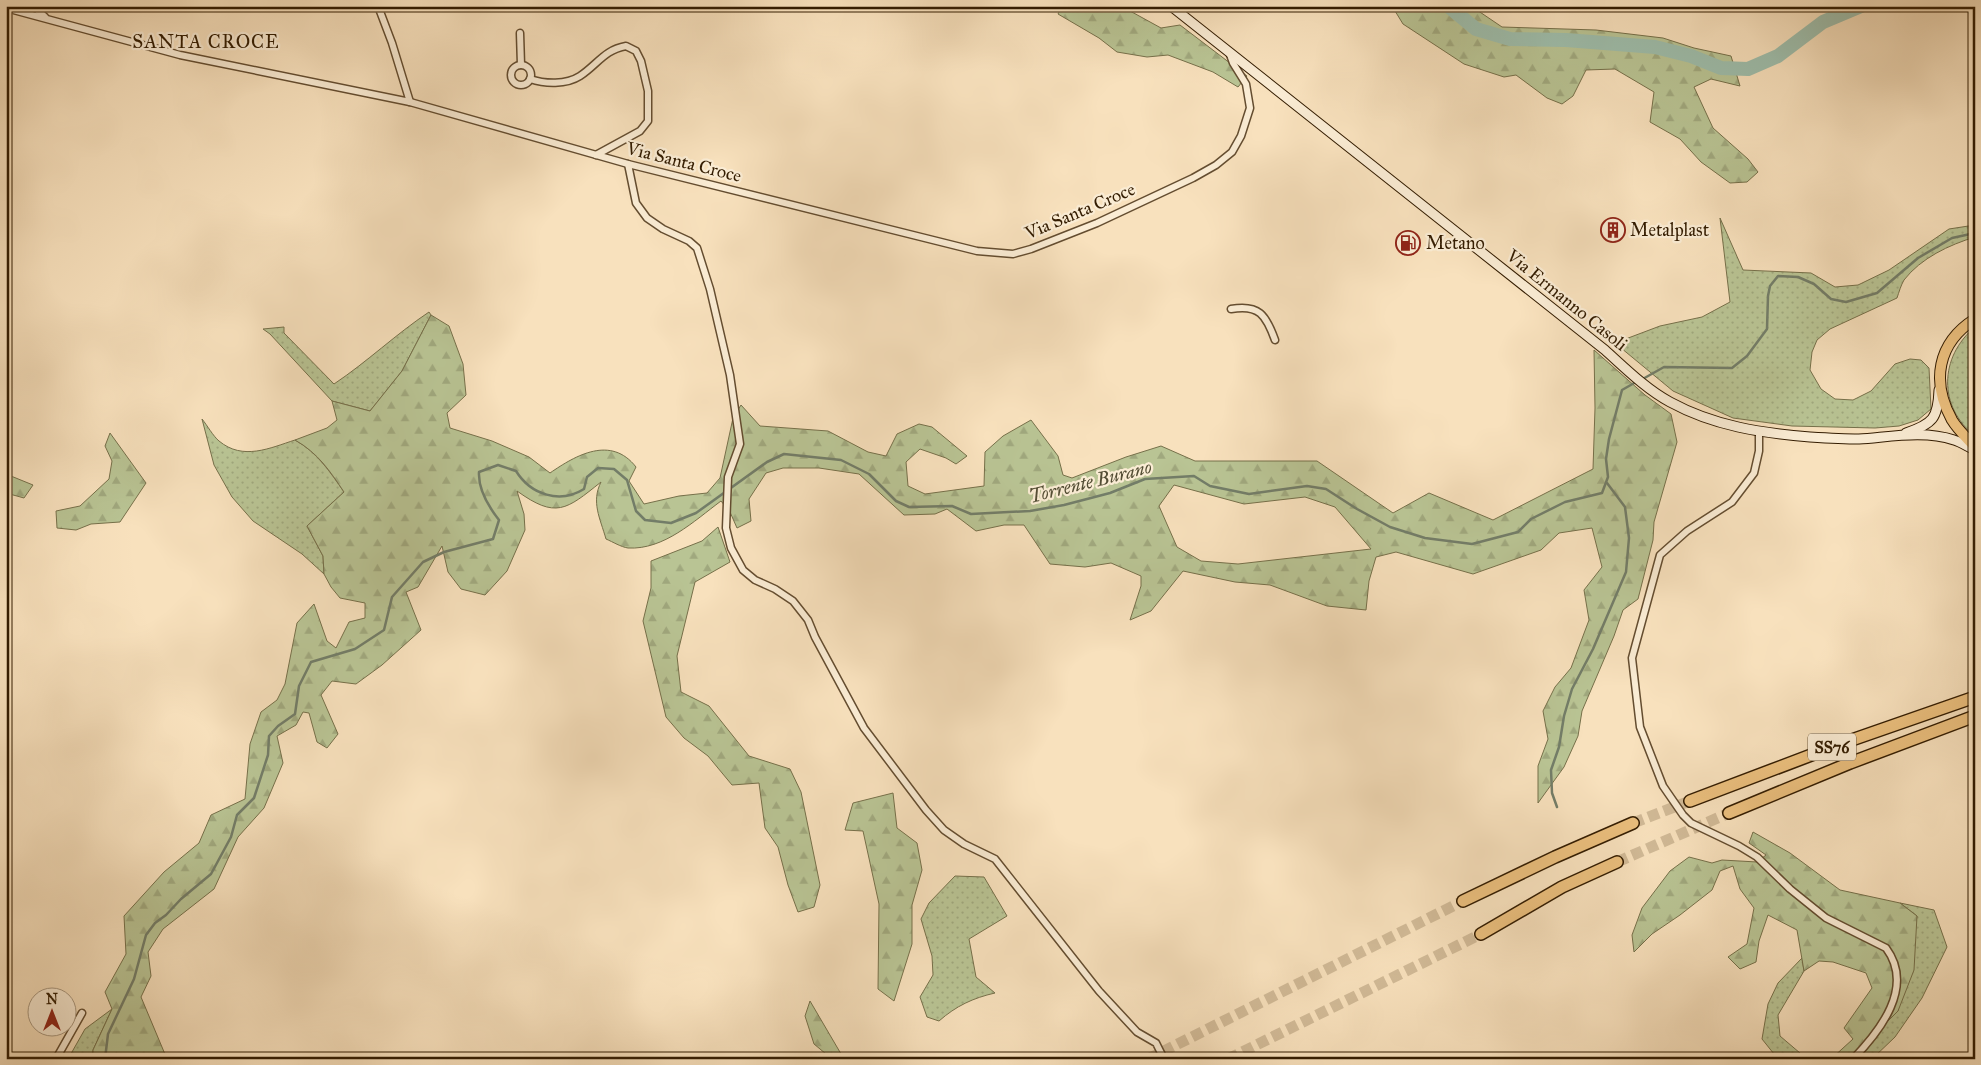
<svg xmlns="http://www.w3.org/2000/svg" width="1981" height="1065" font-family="'IM FELL Great Primer',serif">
	<defs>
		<pattern id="grass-dots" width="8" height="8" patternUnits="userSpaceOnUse" patternTransform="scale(1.25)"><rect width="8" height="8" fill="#b9c494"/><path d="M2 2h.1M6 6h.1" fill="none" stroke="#a0a87e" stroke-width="1.8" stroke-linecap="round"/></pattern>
		<pattern id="forest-firs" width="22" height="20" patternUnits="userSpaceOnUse" patternTransform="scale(1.25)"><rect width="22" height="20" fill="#b9c494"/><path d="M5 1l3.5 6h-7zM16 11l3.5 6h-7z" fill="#a0a87e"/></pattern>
	</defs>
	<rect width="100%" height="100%" fill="#f8e1bd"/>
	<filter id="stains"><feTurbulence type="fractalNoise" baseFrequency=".004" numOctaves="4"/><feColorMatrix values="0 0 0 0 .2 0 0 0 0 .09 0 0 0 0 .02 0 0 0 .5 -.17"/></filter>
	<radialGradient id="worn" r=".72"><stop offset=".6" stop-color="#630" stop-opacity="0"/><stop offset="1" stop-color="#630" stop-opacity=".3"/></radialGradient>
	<g fill="url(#grass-dots)" stroke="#76704a">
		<path d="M1720,218L1743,270L1811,273L1835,287L1858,285L1889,270L1949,229L1975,225V237C1949,245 1921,258 1904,280C1901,285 1899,292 1897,298L1830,329L1817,340L1812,352L1810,370L1821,389L1835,399L1853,400L1871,391L1895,364L1910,359L1921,360L1929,368L1931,409L1918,420L1899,426L1875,428L1792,426L1733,418L1673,391L1615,343L1660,326L1702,317L1730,302Z"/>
		<path d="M429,312L431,315L402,371L370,411L332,401L270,334L263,329L284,327V333L334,384C367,362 396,334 429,312Z"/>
		<path d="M1975,327V436C1938,407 1939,357 1975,327Z"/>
		<path d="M202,419C207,425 213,436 219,441C243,461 270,448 295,440C317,452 330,472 344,492L307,526L323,556L324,574L302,554L253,521L232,497L214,465Z"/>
		<path d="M955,876L984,877L1007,916L969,939L976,977L995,993C973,998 956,1006 939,1021L927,1017L920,997L933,975L932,956L921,919L929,903Z"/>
		<path d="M1900,903L1934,910L1947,947L1922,998L1895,1037L1872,1059H1850L1898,1011L1917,916Z"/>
		<path d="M1802,958L1804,971L1778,1015L1780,1036L1807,1059H1778L1762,1039L1768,1004L1778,983Z"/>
		<path d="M112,1009L93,1050V1059H68L85,1029Z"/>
	</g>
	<g fill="url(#forest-firs)" stroke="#76704a" fill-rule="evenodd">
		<path d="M1062,6H1121L1161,28L1180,25L1247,76L1238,87L1213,72L1168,55L1147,57L1117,52L1099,38L1058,14Z"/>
		<path d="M1392,6H1471L1502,27L1596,30L1663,38L1694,48L1731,56L1740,86L1711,79L1694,87L1713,128L1748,159L1758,172L1747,182L1730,183L1701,162L1680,139L1650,122L1654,92L1615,69L1586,70L1573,96L1562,104L1547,98L1516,75L1504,77L1464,64L1403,24Z"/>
		<path d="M431,315L449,326L463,364L466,395L447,413L450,428L492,441L529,457L550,473C576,455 611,435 636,467L629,481L644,504L679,496L707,493L720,478L733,418L741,405L760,426L828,431L868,452L886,456L897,434L919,424L932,427L967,456L956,464L946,458L920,449L906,462L908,486L925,494L984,486L985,452L1003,436L1031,420L1058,456L1063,475L1072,478L1126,457L1161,446L1195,461H1317L1393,513L1429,493L1493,520L1593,469L1595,408L1594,350L1645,395L1671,414L1677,442L1654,522L1653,540L1638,599L1623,610L1614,636L1582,711L1578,736L1564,767L1538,803V766L1548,739L1543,711L1555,687L1571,668L1589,620L1584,590L1602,567L1592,528L1559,533L1541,550L1473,574L1396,552L1376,557L1369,581L1366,610L1327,606L1270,585L1235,582L1183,571L1151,611L1130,620L1141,586V576L1111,563L1085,567L1050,564L1024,525H1004L976,531L947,509L935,514L904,515L859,474L819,468H783L766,473L749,499L751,521L737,528L730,512L721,501C694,521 664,550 628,548C621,547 613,542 606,539C600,518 591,502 601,482C566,510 556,519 517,491L524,514L525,530L507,571L485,595L461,589L448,572L442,546L418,587L406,592L421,630L382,665L356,684L332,681L321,695L338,734L327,748L317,742L309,713L303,712L296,725L277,736L283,763L264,808L238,837L214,889L163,929L148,952L151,976L141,997L167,1059H122V1056L120,1059H93V1050L112,1009L105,992L126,954L124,916L164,872L199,843L211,815L245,799L250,744L261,712L277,700L285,684L297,623L314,604L327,641L336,648L349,622L365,618V603L340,598L331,587L324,574L323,556L307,526L344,492C330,471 318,453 295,440L327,428L337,420L332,401L370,411L402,371ZM1174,485L1244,504L1305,497L1335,507L1371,549L1238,564L1201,561L1177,547L1159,506Z"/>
		<path d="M110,433L146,483L120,522L91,524L76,530L57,528L56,511L80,506L109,479L112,461L105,446Z"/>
		<path d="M6,474L33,485L24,498L6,493Z"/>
		<path d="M718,527L730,562L695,582L677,656L681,692L709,706L749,756L790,769L801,792L820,885L814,907L798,912L788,885L778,847L765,828L759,783L732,785L708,756L684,738L666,717L643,621L651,588V561L702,541Z"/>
		<path d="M893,793L897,828L917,843L922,870L912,905V944L894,1001L878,989L879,904L863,831L845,830L853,803Z"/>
		<path d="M1753,832L1790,853L1840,890L1900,903L1917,916L1914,970L1898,1011L1850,1059H1831L1853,1039L1844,1028L1872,988L1866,973L1833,962L1819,961L1804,971L1797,930L1768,915L1759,941L1756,962L1740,969L1728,957L1747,944L1754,908L1740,889L1733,866L1720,871L1712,890L1680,915L1652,934L1634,952L1632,935L1642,908L1670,871L1689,857L1712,863L1722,860L1757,862L1766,855L1749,843Z"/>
		<path d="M810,1001L844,1059H832L814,1044L805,1016Z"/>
	</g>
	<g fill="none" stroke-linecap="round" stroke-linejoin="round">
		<g stroke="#737d68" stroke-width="2.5">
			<path d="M1641,380L1664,367L1732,368L1747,356L1767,329L1768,296L1770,286L1778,276L1798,277L1814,284L1831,299L1846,302L1877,293L1918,258L1952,238L1975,233"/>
			<path d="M1557,807L1552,793L1551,770L1559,747L1564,716L1572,689L1593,649L1626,572L1629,538L1625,507L1607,483"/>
			<path d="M105,1059L108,1034L134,979L146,935L155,923L166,915L181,899L211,874L231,837L237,815L254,798L268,755L269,736L278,726L295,714L299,686L311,662L355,649L384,630L392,597L423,562L444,552L493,539L499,520C488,506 478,490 479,472L498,465L516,471C531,495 560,504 584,489L587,477L598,468L614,469L627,480L636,511L645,520L671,523L696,513L767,462L784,454L841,460L869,474L896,501L909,507L952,506L971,514L1030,511L1064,505L1110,493L1145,479L1194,476L1210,486L1249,494L1307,486L1326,489L1357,509L1390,527L1425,538L1472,544L1518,532L1531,519L1565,502L1602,493L1608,477L1606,459L1609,439L1622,390L1636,382"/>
		</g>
		<g stroke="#9ebeac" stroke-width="14">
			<path d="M1448,6L1476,29L1510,39L1566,40L1655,47L1691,56L1721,68L1748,69L1778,56L1823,22L1861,6"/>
			<path d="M1972,6L1975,11"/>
		</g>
		<g stroke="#d1ba97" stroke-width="11" stroke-dasharray="11 5.5" stroke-linecap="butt">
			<path d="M1633,823L1690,801"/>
			<path d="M1617,862L1729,813"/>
			<path d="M1148,1059L1463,901"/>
			<path d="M1228,1059L1481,934"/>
		</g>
		<defs>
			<g id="street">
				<path d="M33,6L45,17"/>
				<path d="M378,6L392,43L410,102"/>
				<path d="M6,8L180,55L410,102L628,164L977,251L1013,254L1031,249L1097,223L1193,178L1216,165L1232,152L1241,136L1250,108L1246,84L1233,63L1229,52"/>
				<path d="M520,33L521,65"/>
				<circle cx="521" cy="75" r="10"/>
				<path d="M530,79C545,84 566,85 580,76C598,64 604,50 626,46L636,51L641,61L648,91V121L640,131L596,155"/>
				<path d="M628,164L636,203L647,218L663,229L689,241L697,248L710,289L730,375L740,444L728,477L726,528L731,548L743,570L755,580L775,589L793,601L808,620L815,637L864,728L926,810L944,830L964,844L995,859L1099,991L1137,1032L1156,1043L1164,1059"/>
				<path d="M1231,309C1259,304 1266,315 1275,340"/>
				<path d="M1759,432V451L1754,473L1732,502L1687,531L1660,555L1632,658L1640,727L1663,786L1683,815L1691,823L1739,846L1757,857L1790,889L1826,918L1886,948C1915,987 1880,1031 1853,1059"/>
				<path d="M56,1059L82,1013"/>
			</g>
			<g id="secondary">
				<path d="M1171,6L1605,350C1625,368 1646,389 1670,402C1714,426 1761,433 1810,437C1826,438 1843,439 1859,439C1890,437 1924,430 1954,440C1961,442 1968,447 1975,450"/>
				<path d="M1906,433C1933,424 1938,418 1939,390"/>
			</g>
			<path id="primary" d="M1975,319C1937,343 1931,382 1952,420C1958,430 1967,438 1975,447"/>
			<g id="highway">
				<path d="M1690,801L1843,743L1975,697"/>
				<path d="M1729,813L1850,763L1975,716"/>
				<path d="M1463,901L1555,857L1633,823"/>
				<path d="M1481,934L1562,887L1617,862"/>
			</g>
		</defs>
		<use href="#street" stroke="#644d30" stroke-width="9"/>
		<use href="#secondary" stroke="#331c01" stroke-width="11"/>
		<use href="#primary" stroke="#331c01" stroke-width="12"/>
		<use href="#highway" stroke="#331c01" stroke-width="14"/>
		<use href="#street" stroke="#faecd4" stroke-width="6"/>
		<use href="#secondary" stroke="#faecd4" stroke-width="9"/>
		<use href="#primary" stroke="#ecc07e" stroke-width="10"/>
		<use href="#highway" stroke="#ecc07e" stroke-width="11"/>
	</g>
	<defs>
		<symbol id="building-ring" viewBox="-11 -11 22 22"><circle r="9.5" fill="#faecd4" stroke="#8f2418" stroke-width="1.5"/><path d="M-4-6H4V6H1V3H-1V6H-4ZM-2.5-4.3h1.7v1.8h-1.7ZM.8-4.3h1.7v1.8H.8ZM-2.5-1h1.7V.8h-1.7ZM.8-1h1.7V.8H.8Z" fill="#8f2418"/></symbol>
		<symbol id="fuel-ring" viewBox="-11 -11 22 22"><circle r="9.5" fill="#faecd4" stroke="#8f2418" stroke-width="1.5"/><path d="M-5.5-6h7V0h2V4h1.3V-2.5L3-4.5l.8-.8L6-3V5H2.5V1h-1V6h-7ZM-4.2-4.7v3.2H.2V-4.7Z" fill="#8f2418"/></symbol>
	</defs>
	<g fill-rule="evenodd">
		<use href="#building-ring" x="1599" y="216" width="28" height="28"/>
		<use href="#fuel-ring" x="1394" y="229" width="28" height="28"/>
	</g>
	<g text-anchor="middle" stroke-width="4.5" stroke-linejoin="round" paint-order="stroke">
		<rect fill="#faecd4" stroke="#6f5a40" stroke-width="1" x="1808" y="733.5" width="48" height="27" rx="4"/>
		<g font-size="16" font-weight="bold" fill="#331c01">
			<text x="1832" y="753">SS76</text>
		</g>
		<g font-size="18" fill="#331c01" stroke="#faecd4">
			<text transform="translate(684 162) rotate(14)" y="6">Via Santa Croce</text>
			<text transform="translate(1080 211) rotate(-23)" y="6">Via Santa Croce</text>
			<text transform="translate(1567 300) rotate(39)" y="6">Via Ermanno Casoli</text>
		</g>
		<g font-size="18" fill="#331c01" stroke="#faecd4" text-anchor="start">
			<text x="1630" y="236">Metalplast</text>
			<text x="1426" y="249">Metano</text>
		</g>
		<g font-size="19" letter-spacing="1" fill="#331c01" stroke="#faecd4">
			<text x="206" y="48">SANTA CROCE</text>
		</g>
		<g font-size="19" font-style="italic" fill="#534d34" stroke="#faecd4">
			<text transform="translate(1090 481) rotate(-14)" y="7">Torrente Burano</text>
		</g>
	</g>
	<rect width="1981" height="1065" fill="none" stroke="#f8e1bd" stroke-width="25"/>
	<rect x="8" y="8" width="1966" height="1050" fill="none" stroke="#331c01" stroke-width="2.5"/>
	<rect x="12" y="12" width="1956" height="1040" fill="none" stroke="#331c01"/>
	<g transform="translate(52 1012)"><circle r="24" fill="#faecd4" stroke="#aa9980"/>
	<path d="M0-4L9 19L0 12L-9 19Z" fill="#8f2418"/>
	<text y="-8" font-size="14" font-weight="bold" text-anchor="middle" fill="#331c01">N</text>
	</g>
	<rect width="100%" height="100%" filter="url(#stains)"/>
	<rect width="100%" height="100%" fill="url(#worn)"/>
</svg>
